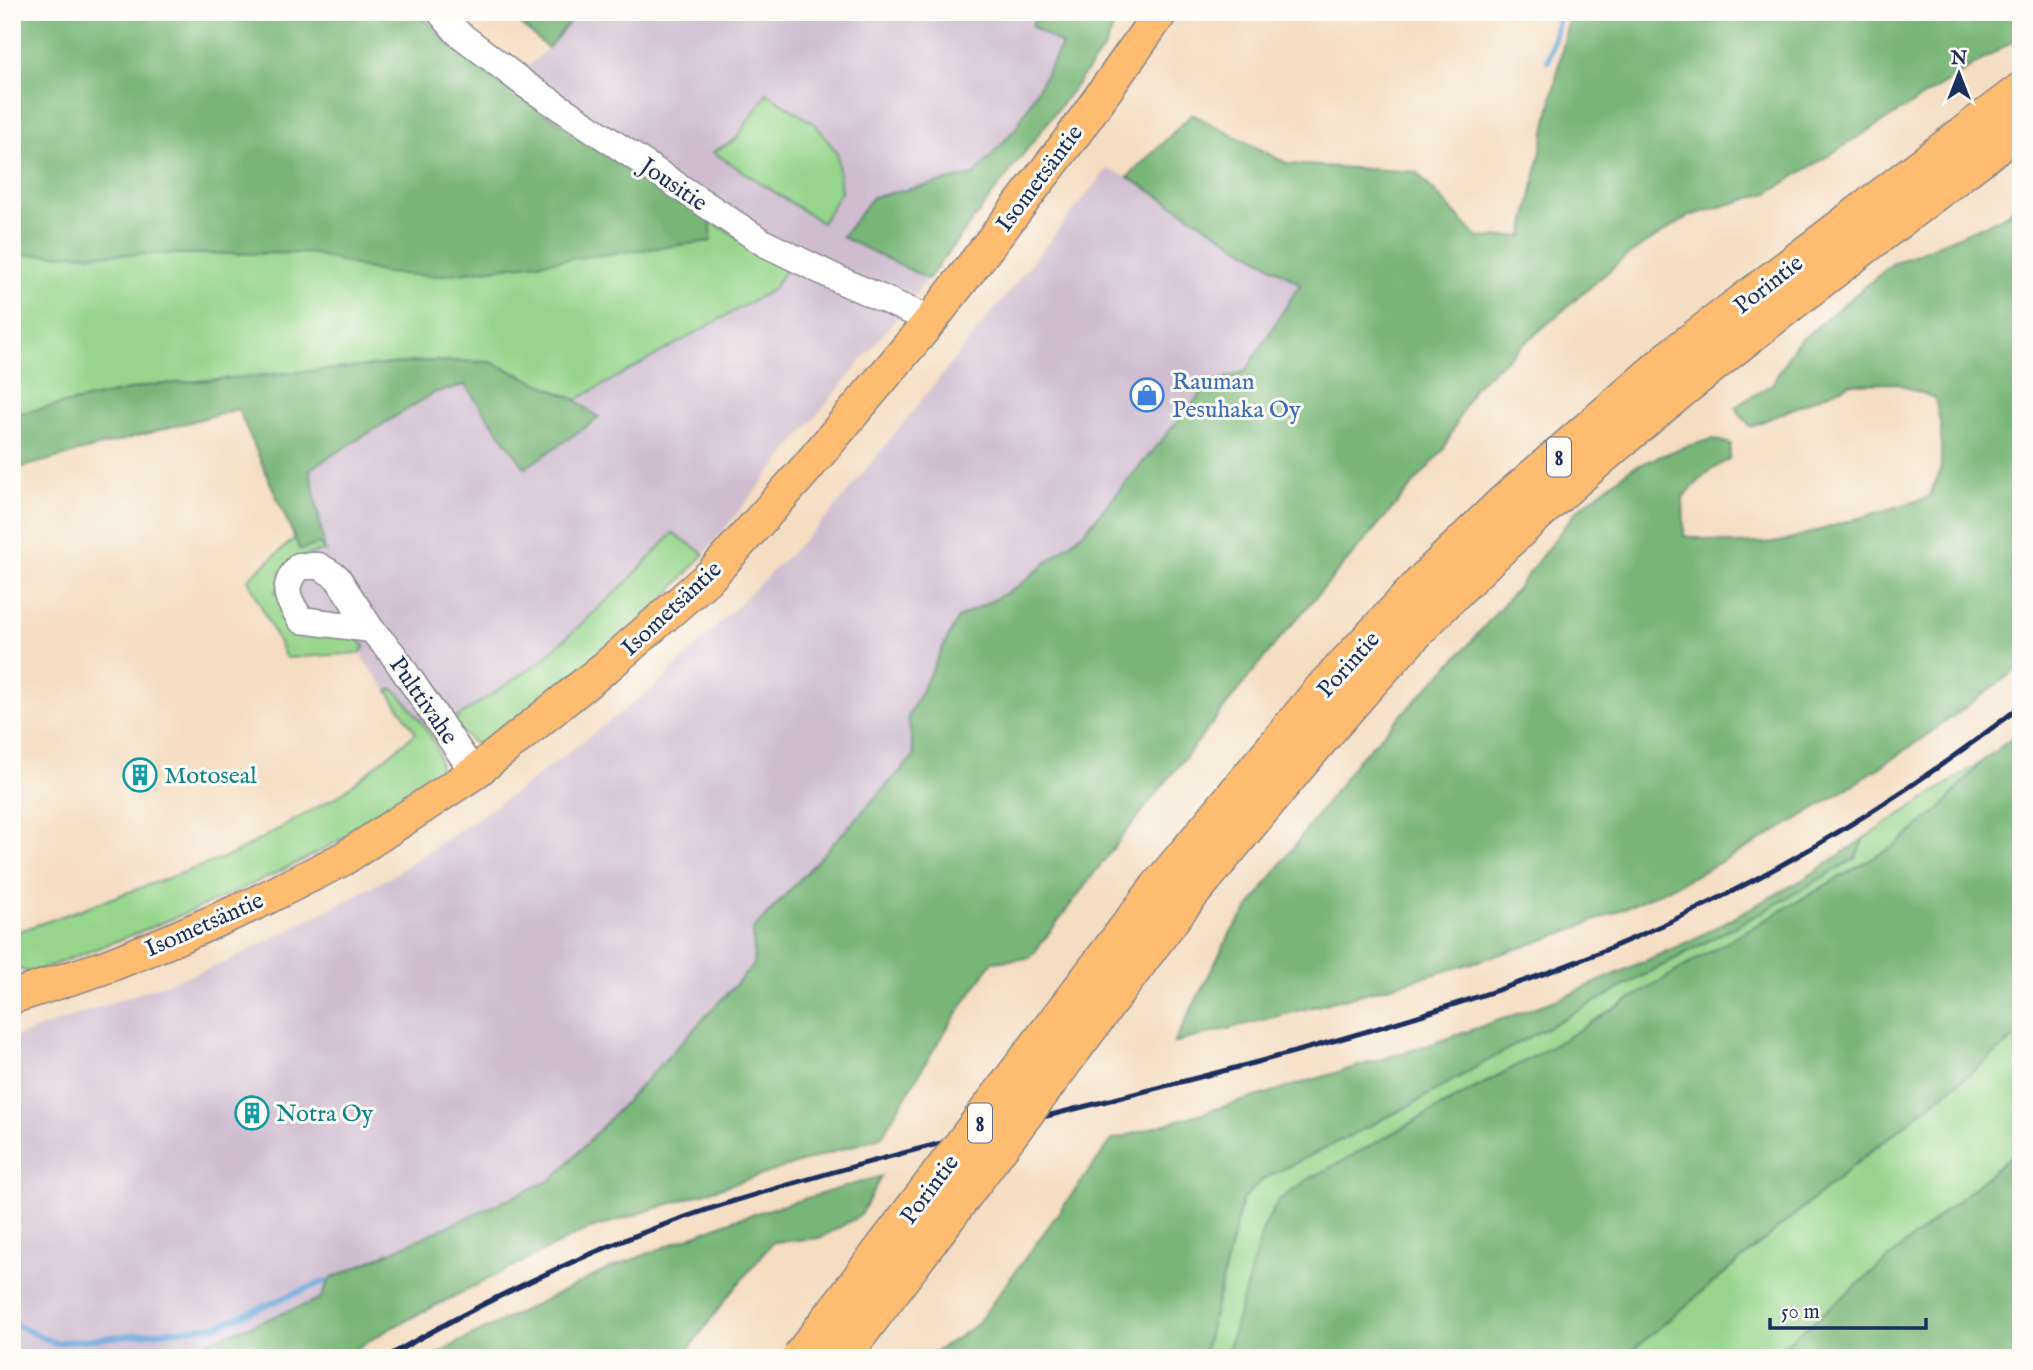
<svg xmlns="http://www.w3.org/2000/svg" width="2033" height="1370" font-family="'IM FELL English',serif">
	<rect width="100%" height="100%" fill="#fdfcf7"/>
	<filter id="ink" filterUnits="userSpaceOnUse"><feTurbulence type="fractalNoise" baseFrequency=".0143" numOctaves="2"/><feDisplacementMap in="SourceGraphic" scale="14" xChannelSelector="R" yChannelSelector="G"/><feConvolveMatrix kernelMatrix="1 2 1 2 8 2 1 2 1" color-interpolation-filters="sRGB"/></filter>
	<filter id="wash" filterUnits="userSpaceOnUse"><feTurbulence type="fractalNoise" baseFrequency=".00686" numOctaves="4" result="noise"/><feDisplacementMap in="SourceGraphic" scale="28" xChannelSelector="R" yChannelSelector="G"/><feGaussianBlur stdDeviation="1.57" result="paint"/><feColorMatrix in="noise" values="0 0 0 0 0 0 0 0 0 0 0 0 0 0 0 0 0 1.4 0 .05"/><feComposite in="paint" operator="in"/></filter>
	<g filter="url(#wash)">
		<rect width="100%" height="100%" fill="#f4ddc1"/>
		<g fill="#cfbdcf">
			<path d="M578,12H1038L1032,26L1062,45L1016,128L974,175L873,196L843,237L928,279L704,554L673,533L629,580L540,662L458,717L453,724L433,739L400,694L393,689L388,691L371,670L360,653L286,658L248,579L296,537L310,469L434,393L465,384L525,467L598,418L576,400L772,290L786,269L506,88L548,48Z"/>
			<path d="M1107,169L1128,177L1300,284L1246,371L1209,384L1085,531L1016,588L958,618L908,716L914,755L753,930L754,965L553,1179L330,1278L320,1299L178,1353L170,1358H12V1038L227,962L389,878L523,787L658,684L831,513Z"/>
		</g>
		<g fill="#96d58b" stroke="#588274" stroke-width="2">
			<path d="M12,12H418L452,47L506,88L786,269L772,290L576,400L491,362L427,361L152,385L12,415V240L26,254L311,253Z"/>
			<path d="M767,93L816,125L837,153L841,192L822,223L713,152L735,140Z"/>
			<path d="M673,533L704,554L660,603L490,745L474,743L453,724L458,717L540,662L629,580Z"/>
			<path d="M296,537L300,549L319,544L325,551C297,553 288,571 275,592L358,639L365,646L360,653L286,658L248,579Z"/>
			<path d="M393,689L400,694C418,718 447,746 438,778C396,805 354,834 309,857C220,902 126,938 32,973L18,969L12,965V934L232,855L341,794L416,733L388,691Z"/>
			<path d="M1981,762L1942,807L1896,845L1697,959L1549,1048L1392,1133L1263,1229L1226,1358H1203L1242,1200L1263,1179L1405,1108L1522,1041L1764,911L1856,858L1863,839Z"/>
			<path d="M2021,1033V1148L1771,1358H1623L1865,1156Z"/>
		</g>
		<g fill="#78b677" stroke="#4a726a" stroke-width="2">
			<path d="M12,12H418L452,47L506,88L711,220V241L435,276L384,273L311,253L12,255Z"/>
			<path d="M506,12H578L548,48Z"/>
			<path d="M1038,12H1120L1105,47L928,279L842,237L873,197L974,175L1016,128L1062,45L1032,26Z"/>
			<path d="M1570,12H2021V36L1768,193L1689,216L1625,257L1473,388L1444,449L1276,643L1118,842L1030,958L992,962L940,1039L881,1137L584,1231L391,1328L340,1358H170L178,1353L320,1299L330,1279L553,1179L754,965L753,930L914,756L908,717L958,618L1016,588L1085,531L1209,384L1246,371L1300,284L1128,177L1192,114L1288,164L1416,172L1478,238L1523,236Z"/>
			<path d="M2021,202V666C1879,775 1716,880 1546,939C1424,981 1298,1010 1174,1043L1231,932L1358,760L1464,650L1518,587L1577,510L1632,468L1681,448L1713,439L1731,444L1729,459L1708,472L1683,497L1684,536L1736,544L1780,542L1929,497L1941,468V427L1935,398L1896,383L1850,384L1750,427L1735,407L1772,384L1795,345L1892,264L2001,218Z"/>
			<path d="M427,361L491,362L576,400L599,418L525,468L465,385L434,393L310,469L325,551L319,544L300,550L238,409L12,470V415L152,385Z"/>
			<path d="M2021,731V1033L1865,1156L1623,1358H1226L1263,1229L1278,1201L1307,1180L1549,1048L1697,959L1896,845L1942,807L1981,762Z"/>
			<path d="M1863,839L1856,858L1764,911L1522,1041L1405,1108L1263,1179L1242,1200L1203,1358H927L976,1325L1112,1140L1432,1044L1564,997L1692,940L1804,879Z"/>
			<path d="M2021,1148V1358H1771L1778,1351Z"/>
			<path d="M881,1176L861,1215L820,1238L773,1242L729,1295L682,1358H432L459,1342L606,1270L736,1219Z"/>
		</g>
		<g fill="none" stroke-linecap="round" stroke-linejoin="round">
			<g stroke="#69a6db" stroke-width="6">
				<path d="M1548,61L1561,12"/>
				<path d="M12,1323L55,1343L216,1326L325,1281"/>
			</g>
		</g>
	</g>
	<g filter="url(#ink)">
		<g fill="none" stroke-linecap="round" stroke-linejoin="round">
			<defs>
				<g id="minor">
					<path d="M440,12L458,33L526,85L764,243L842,281L931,320"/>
					<path d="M371,629L301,620C287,598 280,588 299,566H319L337,577L371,629L392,653L474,773"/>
				</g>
				<path id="major" d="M12,997L105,967L167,942L256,903L343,859L474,773L607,666L711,575L805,470L931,320L1072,137L1161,12"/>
				<g id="highway">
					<path d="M1159,888L1324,689L1432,574L1504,504L1679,352L2021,92"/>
					<path d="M1181,904C1269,800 1353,692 1450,595C1624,421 1826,275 2021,126"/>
				</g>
			</defs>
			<use href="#minor" stroke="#888690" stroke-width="29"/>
			<use href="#major" stroke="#888690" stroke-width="36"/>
			<use href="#highway" stroke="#888690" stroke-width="41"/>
			<use href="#minor" stroke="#fff" stroke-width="26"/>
			<use href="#major" stroke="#fdbc6f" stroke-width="33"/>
			<use href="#highway" stroke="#fdbc6f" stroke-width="38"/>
			<path stroke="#1b2f5e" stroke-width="5" d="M385,1358C495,1294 612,1239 734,1201C1004,1118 1283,1069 1549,972C1720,909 1877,818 2021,706"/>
			<defs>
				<g id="highway-bridge">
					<path d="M801,1358L1159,888"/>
					<path d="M840,1358L1181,904"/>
				</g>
			</defs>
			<use href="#highway-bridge" stroke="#888690" stroke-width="41" stroke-linecap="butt"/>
			<use href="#highway-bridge" stroke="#fdbc6f" stroke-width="38"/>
		</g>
	</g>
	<defs>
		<symbol id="shop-ring" viewBox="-11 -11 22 22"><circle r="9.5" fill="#fdfcf7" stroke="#3f7fe0" stroke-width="1.5"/><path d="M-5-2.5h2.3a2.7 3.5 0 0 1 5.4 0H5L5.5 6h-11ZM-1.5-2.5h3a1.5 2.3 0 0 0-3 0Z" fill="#3f7fe0"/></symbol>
		<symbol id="building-ring" viewBox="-11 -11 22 22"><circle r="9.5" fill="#fdfcf7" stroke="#0f9aa8" stroke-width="1.5"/><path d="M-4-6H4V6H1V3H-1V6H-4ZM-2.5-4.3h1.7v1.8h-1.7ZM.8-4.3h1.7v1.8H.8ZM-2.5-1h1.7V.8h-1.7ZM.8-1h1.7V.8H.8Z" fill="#0f9aa8"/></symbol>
	</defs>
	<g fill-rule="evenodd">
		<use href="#shop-ring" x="1128" y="376" width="38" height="38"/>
		<use href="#building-ring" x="121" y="756" width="38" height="38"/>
		<use href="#building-ring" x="233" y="1094" width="38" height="38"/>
	</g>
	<g text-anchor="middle" stroke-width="6" stroke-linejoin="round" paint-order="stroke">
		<g fill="#fdfcf7" stroke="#5f6c8c" stroke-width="2">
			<rect x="1547" y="437.5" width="24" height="39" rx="5"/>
			<rect x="968" y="1103.5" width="24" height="39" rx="5"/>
		</g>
		<g font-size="23" font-weight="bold" fill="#1b2f5e">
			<text x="1559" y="465">8</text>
			<text x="980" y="1131">8</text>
		</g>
		<g font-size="24" fill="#1b2f5e" stroke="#fdfcf7">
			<text transform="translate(1039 178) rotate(-53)" y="8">Isometsäntie</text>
			<text transform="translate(674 184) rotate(34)" y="8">Jousitie</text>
			<text transform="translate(1768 284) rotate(-38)" y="8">Porintie</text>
			<text transform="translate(671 608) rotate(-43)" y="8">Isometsäntie</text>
			<text transform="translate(1348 664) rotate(-48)" y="8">Porintie</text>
			<text transform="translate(424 700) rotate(55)" y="8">Pulttivahe</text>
			<text transform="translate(204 924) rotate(-24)" y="8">Isometsäntie</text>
			<text transform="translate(929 1189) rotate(-53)" y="8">Porintie</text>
		</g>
		<g font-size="24" fill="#366cbe" stroke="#fdfcf7" text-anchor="start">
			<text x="1172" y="389">Rauman<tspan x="1172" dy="28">Pesuhaka Oy</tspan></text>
		</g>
		<g font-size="24" fill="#0d838f" stroke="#fdfcf7" text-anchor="start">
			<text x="164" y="783">Motoseal</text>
			<text x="276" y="1121">Notra Oy</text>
		</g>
	</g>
	<rect width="2033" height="1370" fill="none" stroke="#fdfcf7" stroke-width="42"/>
	<g transform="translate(1959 74)" stroke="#fdfcf7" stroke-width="5" paint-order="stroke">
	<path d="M0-5L12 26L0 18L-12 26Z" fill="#1b2f5e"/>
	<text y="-10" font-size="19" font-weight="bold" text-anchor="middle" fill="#1b2f5e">N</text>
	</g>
	<path d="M1770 1318v10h156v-10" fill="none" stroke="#1b2f5e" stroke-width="3.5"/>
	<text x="1781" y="1318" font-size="21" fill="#1b2f5e" stroke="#fdfcf7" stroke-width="5" paint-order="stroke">50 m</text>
</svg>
